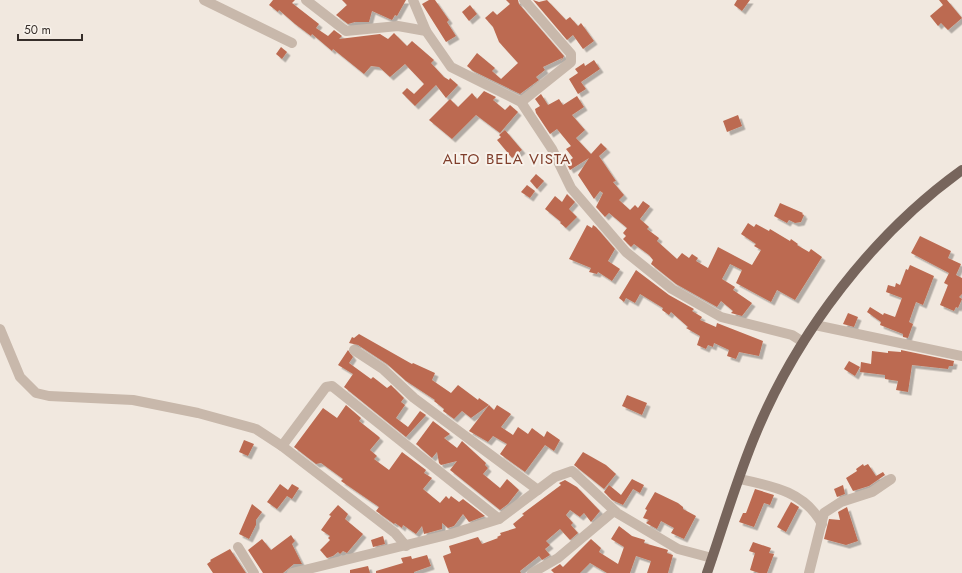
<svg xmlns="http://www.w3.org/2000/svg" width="962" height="573" font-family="Jost,sans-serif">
	<defs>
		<filter id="shadow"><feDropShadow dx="3.5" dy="3.5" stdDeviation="0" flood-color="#0004"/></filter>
	</defs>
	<rect width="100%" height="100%" fill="#f1e8df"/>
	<g fill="#bc6b51" filter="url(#shadow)">
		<path d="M273,0H295L292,3L319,24L316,28L328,36L334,30L342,36L339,39L380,34L388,39L394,33L407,46L412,41L434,60L431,63L444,77L449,80L450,78L458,85L446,98L436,85L415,106L402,93L407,88L414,94L424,84L405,64L390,77L379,67L371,66L364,74L333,49L332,51L312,34L311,36L295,24L279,10L278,12L269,5Z"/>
		<path d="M342,0H406L397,16L395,15L392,20L372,11L369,22H355L348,24L336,15L347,5Z"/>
		<path d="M429,0H435L449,20L447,22L456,36L446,42L422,4Z"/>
		<path d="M506,0H518L519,4L564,56L561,61L562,58L543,67L545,70L536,77L539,80L520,94L473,71L467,66L477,53L495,68L492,71L501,79L518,63L499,42L493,27L485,18L493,11L497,15L510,4Z"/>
		<path d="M533,0L539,2L547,0L566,20L570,17L578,26L581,23L594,41L583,49L573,35L567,40Z"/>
		<path d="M737,0H750L742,11L734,5Z"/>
		<path d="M939,0H947L962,18L948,30L941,23L938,26L930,16L943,5Z"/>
		<path d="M470,5L477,14L469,21L462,12Z"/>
		<path d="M281,47L287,52L282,59L276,54Z"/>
		<path d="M594,60L600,69L581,82L586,89L578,94L569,79L578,73L575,69L584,63L585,66Z"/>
		<path d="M484,91L496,97L493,100L505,110L510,105L518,112L500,133L476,115L452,139L429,120L450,99L458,107L472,93L477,99Z"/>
		<path d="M541,94L548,105L559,99L563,105L577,96L584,107L572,115L585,130L576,138L591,154L601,143L607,149L599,156L616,181L613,182L624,195L619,200L630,210L635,205L638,208L643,201L650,206L640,219L649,227L647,229L659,238L657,241L677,259L682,253L689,258L692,254L698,258L696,261L708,268L718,247L752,265L761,250L754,246L756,244L741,234L748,223L754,227L756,224L769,231L770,229L790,241L791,239L798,244L797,245L809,252L811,249L822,257L795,300L777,290L771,302L736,283L742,270L730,264L722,279L735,287L733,290L752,303L742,316L731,313L733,311L721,301L717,307L676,284L651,264L653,260L649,255L634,244L631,247L623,239L626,236L623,233L627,228L609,213L605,217L596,207L603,193L600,191L594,199L578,175L589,158L570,170L566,163L573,158L566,149L571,146L557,129L550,134L536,113L535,109L540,106L535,99Z"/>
		<path d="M738,115L742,126L727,132L723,121Z"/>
		<path d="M505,130L522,150L512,158L497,140L501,137L499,135Z"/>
		<path d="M536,174L544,181L537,189L530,181Z"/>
		<path d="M527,185L535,191L530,198L521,192Z"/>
		<path d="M567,194L575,202L569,209L577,217L566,228L560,223L561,222L545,209L555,196L562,202Z"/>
		<path d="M780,203L803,213L802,214L804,215L801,222L795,223L789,220L787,223L774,216Z"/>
		<path d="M587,225L592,228L593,225L596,227L615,249L608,261L620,269L612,281L598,272L597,274L589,272L591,268L569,259Z"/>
		<path d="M920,236L951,251L948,258L961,264L956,275L962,278V294L959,297L962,299L958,308L956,307L954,311L940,305L948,285L944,283L949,273L911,253Z"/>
		<path d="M910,265L934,276L923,305L916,302L909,322L913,324L908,338L903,337V334L880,325L881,322L867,312L870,307L883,315L884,313L895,317L902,298L886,292L888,285L895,287L896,283L900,285L906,269L908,270Z"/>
		<path d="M636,270L669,295L694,309L692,311L702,317L700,320L716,327L717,323L763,341L759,356L739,352L736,359L727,356L729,350L714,343L713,347L708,345L706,349L697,345L700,336L686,328L688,327L671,312L669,315L662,310L663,308L640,294L635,303L626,298L624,302L619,298Z"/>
		<path d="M848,313L858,317L854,327L843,324Z"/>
		<path d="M359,334L412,364L413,363L435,373L432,380L451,393L458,385L478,400L479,398L489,405L471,418L462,411L454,419L443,411L444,409L434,401L435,400L406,381L387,364L358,345L349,343L352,337L354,338Z"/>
		<path d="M348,350L353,357L349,363L371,379L373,377L387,388L391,385L404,398L401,402L405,405L396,418L408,427L420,411L426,415L406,437L344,387L353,374L338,365Z"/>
		<path d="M901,350L954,361L953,366H949L948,369L912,365L908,392L896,390L898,381L885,379V375L860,372L861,362L871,364L872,351L888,353V351L901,352Z"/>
		<path d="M849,361L860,367L855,376L844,369Z"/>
		<path d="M627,395L647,403L642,415L622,406Z"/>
		<path d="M346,405L361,418L359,421L378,436L380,438L370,450L377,456L374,459L389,470L402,452L426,470L424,473L432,478L423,489L440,503L446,496L449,499L451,496L459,502L463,499L485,516L469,522L463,514L454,526L448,528L442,523V529L424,534L422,526L416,534L403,525L402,528L395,523L394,524L376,511L379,507L341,481L343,479L321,463L316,464L294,447L323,408L337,418Z"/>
		<path d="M489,405L494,410L497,405L511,414L501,427L513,435L518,427L528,434L532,428L544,437L547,431L560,440L554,451L545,445L525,472L500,454L507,444L493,436L488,442L469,431Z"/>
		<path d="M433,421L450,434L444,438L457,448L462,441L486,463L485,465L488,468L483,474L500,488L507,479L519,490L508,504L500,510L450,470L457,461L441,465L439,463L437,452L432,458L416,444Z"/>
		<path d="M244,440L254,444L248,456L239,452Z"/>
		<path d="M583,452L606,465L616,474L604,489L574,465Z"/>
		<path d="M863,464L864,466L868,464L876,476L883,472L885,475L869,486L853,491L846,478L857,471L856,469Z"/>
		<path d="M632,479L644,485L640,493L633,489L623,505L612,500L604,492L609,485L621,495Z"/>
		<path d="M565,480L577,487L600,511L591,522L584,513L580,517L570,510L566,515L573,523L571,525L578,533L570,540L560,529L546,541L550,545L545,549L550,555L542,560L539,556L520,571L521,573H449L443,556L451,553L449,546L478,537L482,544L498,538L497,537L501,535L500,533L516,528L513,524L524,515L522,514L561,485L559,483Z"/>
		<path d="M280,484L288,490L292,484L299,488L292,499L287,496L277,509L267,502Z"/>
		<path d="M843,485L845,494L837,497L834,489Z"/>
		<path d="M755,489L774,495L770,505L764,503L754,527L739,522L743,513H746Z"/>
		<path d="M655,492L678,503L683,507V509L696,516L684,539L671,533L674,528L661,521L657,529L646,523L649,520L643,518L647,510L645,509Z"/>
		<path d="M791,502L799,507L786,532L777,527Z"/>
		<path d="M252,504L262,512L256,520V525L249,539L239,534Z"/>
		<path d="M338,505L348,514L345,519L363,534L347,553L343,551L340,554L338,552L333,556L327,558L320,550L330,540L328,538L330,536L321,530L331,516L329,515Z"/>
		<path d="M847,507L858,541L846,545L824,539L829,519L840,520L838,512Z"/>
		<path d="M619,526L632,536L645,540L644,543L665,549L668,550L667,553L673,555L668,573H647L651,561L636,556L630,573H607L590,563L580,573H554L551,570L560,564L563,567L591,539L601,548L599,552L618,564L624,547L611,539Z"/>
		<path d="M291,535L295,541L292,544L302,564H294L283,573H263L248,550L262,539L271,550Z"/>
		<path d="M383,536L385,544L373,547L371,540Z"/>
		<path d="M753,542L771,548L769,553L774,554L767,573H759L750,570L755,553L749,551Z"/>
		<path d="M230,549L246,573H213L207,564L211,561L210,560Z"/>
		<path d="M427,555L431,566L414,572V573H376V571L403,563L401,558L411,556L412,559Z"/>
		<path d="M368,566L370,573H350V570Z"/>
	</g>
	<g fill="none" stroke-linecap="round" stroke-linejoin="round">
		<g stroke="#c8b8ab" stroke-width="10">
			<path d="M204,0L292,43"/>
			<path d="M306,0L346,31L398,26L426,31L451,67L521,102L552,149L571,188L626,252L672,289L721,317L792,335L803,342"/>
			<path d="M413,0L426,31"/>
			<path d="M521,102L571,62V54L524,0"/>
			<path d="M815,325L962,356"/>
			<path d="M0,329L20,377L36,393L49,396L133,400L198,413L256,429L282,446"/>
			<path d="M354,350L383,369L414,398L538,490"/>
			<path d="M740,479C773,486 805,492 822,524"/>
			<path d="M406,546L395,533L282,446L326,387L332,386L499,519"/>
			<path d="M238,547L254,573"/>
			<path d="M292,573L451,534L499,519L555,477L572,471L617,513L678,549L712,558"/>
			<path d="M532,573L558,558L614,511"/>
			<path d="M809,573L824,513L841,502L872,492L891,479"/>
		</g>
		<path stroke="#77655c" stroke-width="10" d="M707,573C723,527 737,478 756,433C798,332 873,234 962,170"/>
	</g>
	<g text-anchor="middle" stroke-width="4" stroke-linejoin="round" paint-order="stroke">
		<g font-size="15" letter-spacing="1" fill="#7f3d2a" stroke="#f8f2eb">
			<text x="507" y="164">ALTO BELA VISTA</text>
		</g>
	</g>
	<path d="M18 34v6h64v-6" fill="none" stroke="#362e2a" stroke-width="2"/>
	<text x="24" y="34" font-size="12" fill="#362e2a" stroke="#f8f2eb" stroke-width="3" paint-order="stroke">50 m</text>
</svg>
